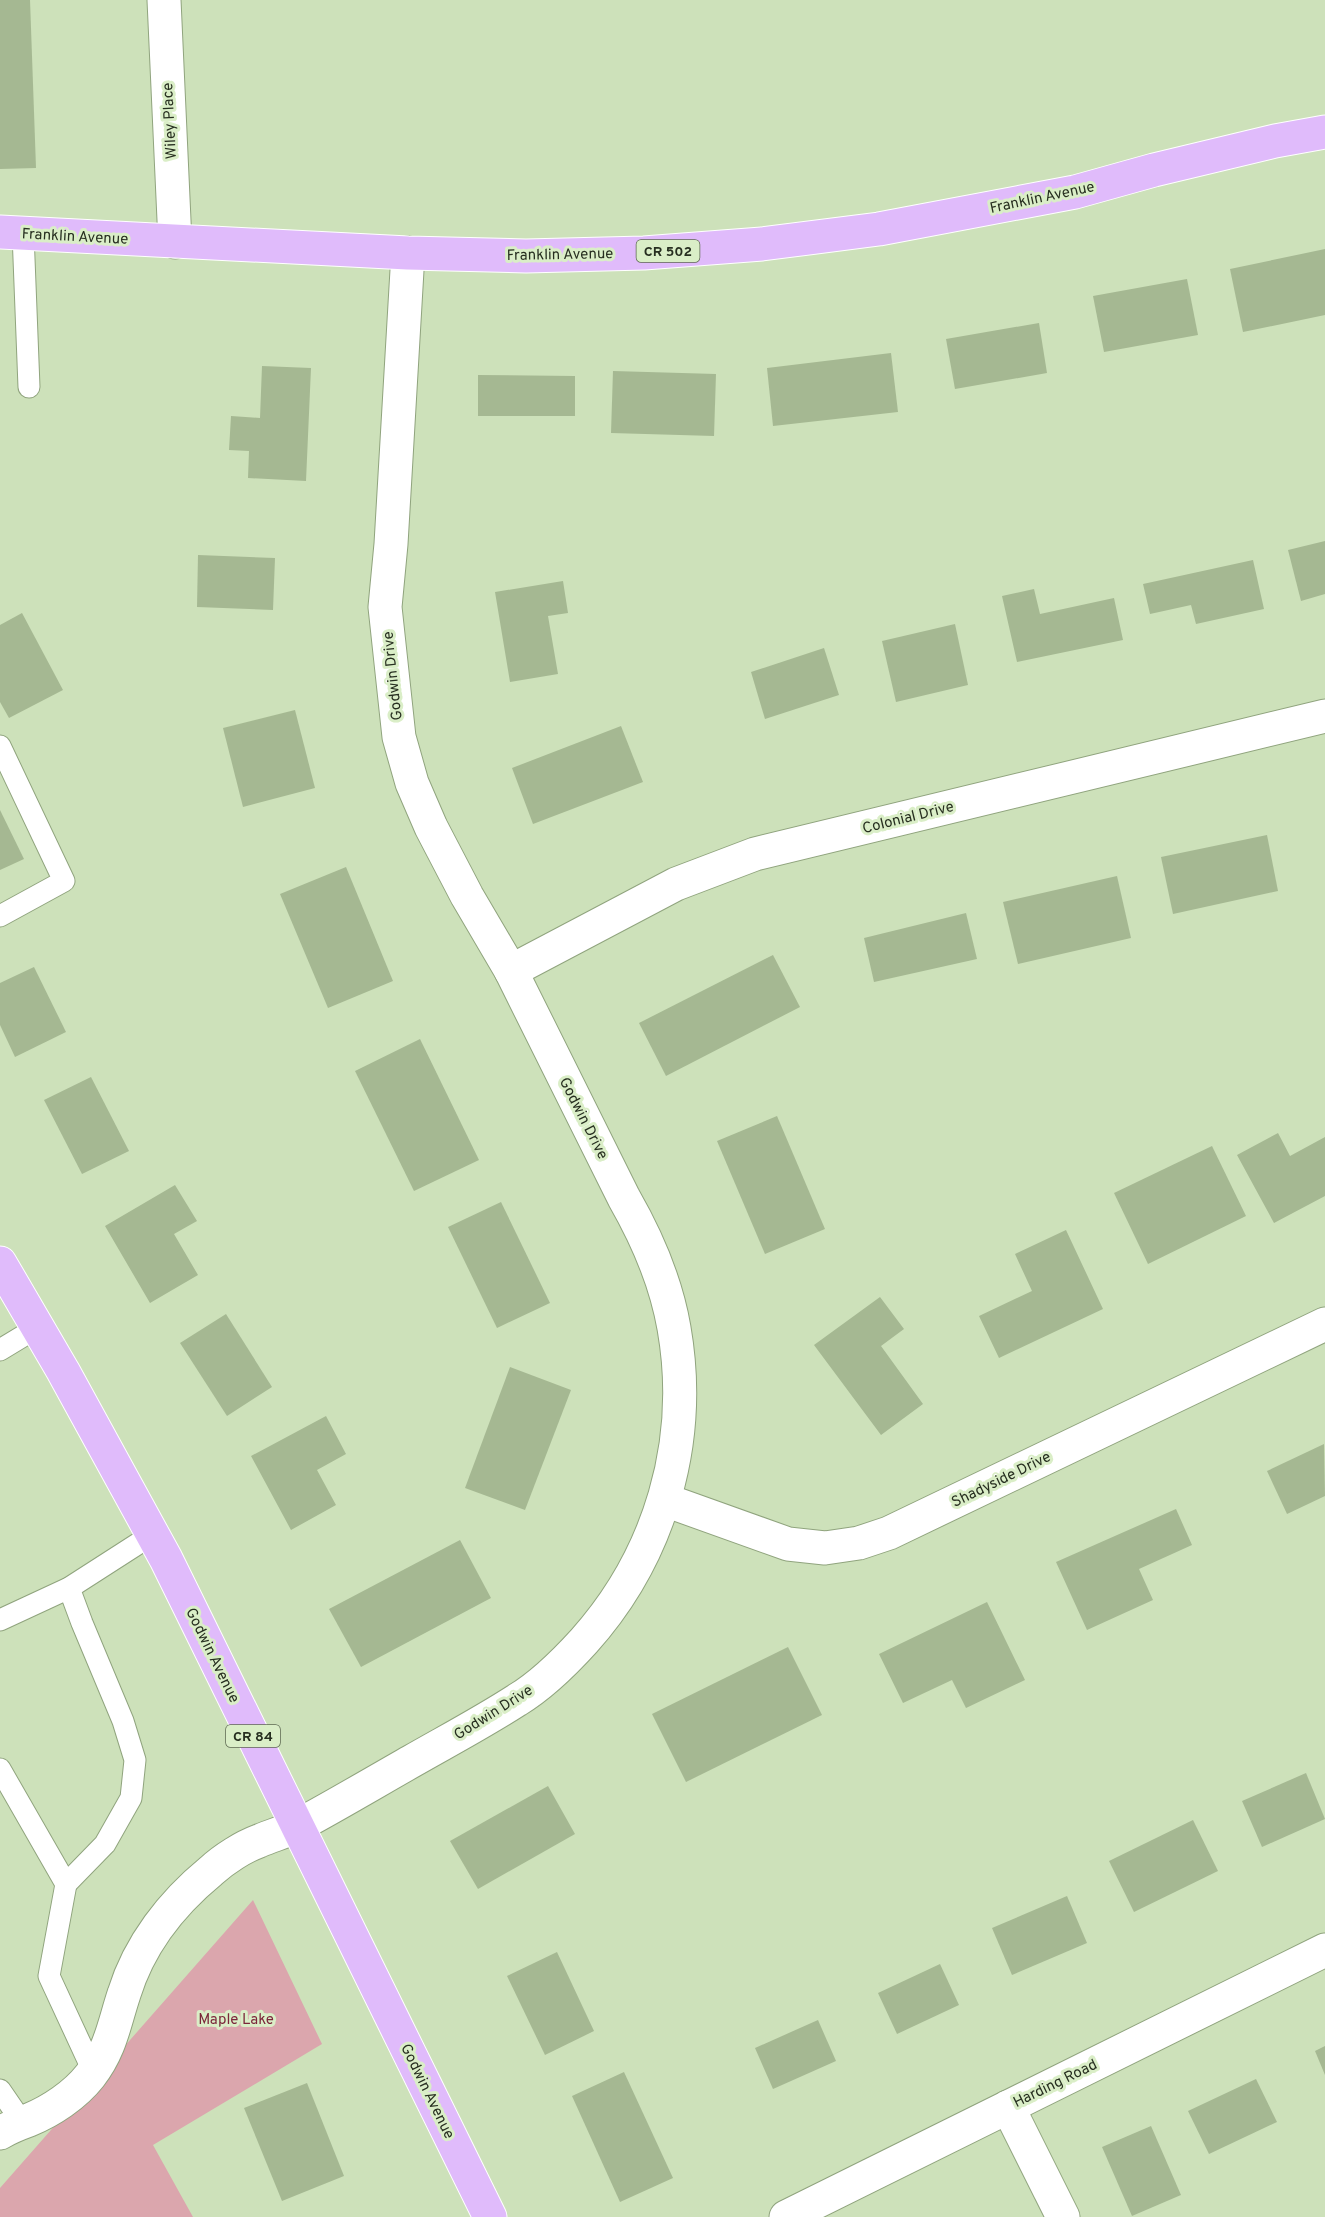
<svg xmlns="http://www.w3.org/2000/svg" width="1325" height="2217" font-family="Overpass,sans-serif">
	<rect width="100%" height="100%" fill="#cde1ba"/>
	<path fill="#dba6ad" d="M253,1900L322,2044L153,2145L193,2217H0V2188Z"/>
	<g fill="#a5b892">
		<path d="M0,0H30L36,168L0,169Z"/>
		<path d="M1325,249V315L1243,332L1230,269Z"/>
		<path d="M1187,279L1198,335L1104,352L1093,296Z"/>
		<path d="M1039,323L1047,373L955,389L946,339Z"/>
		<path d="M891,353L898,412L773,426L767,368Z"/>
		<path d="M262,366L311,368L306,481L248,478L249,451L229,450L231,416L260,418Z"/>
		<path d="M613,371L716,374L714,436L611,433Z"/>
		<path d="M478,375L575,376V416H478Z"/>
		<path d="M1325,541V594L1301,601L1288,550Z"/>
		<path d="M198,555L275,558L273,610L197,607Z"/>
		<path d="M1253,560L1264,609L1196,624L1191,605L1150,614L1143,584Z"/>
		<path d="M563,581L568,613L548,616L558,674L510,682L495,592Z"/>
		<path d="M1034,589L1040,614L1114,598L1123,640L1017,662L1002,596Z"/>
		<path d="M22,613L63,690L9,718L0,702V625Z"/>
		<path d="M955,624L968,685L896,702L882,641Z"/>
		<path d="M824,648L839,695L765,719L751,672Z"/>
		<path d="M295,710L315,788L243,807L223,728Z"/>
		<path d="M621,726L643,782L533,824L512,768Z"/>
		<path d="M0,810L24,859L0,870Z"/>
		<path d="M1267,835L1278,891L1173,914L1161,857Z"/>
		<path d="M346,867L393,981L328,1008L280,894Z"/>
		<path d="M1117,876L1131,938L1018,964L1003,902Z"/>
		<path d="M966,913L977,959L874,982L864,938Z"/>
		<path d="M773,955L800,1007L666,1076L639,1023Z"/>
		<path d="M34,967L66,1032L15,1057L0,1025V983Z"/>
		<path d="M420,1039L479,1160L414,1191L355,1071Z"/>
		<path d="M91,1077L129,1151L82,1174L44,1100Z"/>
		<path d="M777,1116L825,1229L765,1254L717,1141Z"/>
		<path d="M1278,1133L1290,1156L1325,1137V1196L1274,1223L1237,1155Z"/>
		<path d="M1212,1146L1246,1216L1148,1264L1114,1193Z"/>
		<path d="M175,1185L197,1221L174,1234L198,1275L150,1303L105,1226Z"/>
		<path d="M501,1202L550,1303L497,1328L448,1227Z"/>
		<path d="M1066,1230L1103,1309L999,1358L979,1316L1032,1291L1015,1254Z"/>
		<path d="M880,1297L904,1329L881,1346L923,1404L881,1435L814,1345Z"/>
		<path d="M226,1314L272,1387L227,1416L180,1343Z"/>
		<path d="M510,1367L571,1390L525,1510L465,1488Z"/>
		<path d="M326,1416L346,1454L317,1470L336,1505L291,1530L251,1456Z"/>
		<path d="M1324,1444L1325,1496L1287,1514L1267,1471Z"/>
		<path d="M1176,1509L1192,1545L1139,1569L1153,1600L1087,1630L1056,1562Z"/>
		<path d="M460,1540L491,1598L361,1667L329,1609Z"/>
		<path d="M987,1602L1025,1680L966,1708L952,1680L903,1703L879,1654Z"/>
		<path d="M788,1647L822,1715L686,1782L652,1714Z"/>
		<path d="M1306,1773L1325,1819L1262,1847L1242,1801Z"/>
		<path d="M548,1786L575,1834L478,1889L450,1841Z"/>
		<path d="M1193,1820L1218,1871L1134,1912L1109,1861Z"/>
		<path d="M1067,1896L1087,1943L1012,1975L992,1928Z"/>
		<path d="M557,1952L594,2031L545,2055L507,1976Z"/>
		<path d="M940,1964L959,2005L897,2034L878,1993Z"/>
		<path d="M818,2020L836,2061L773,2089L755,2048Z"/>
		<path d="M1325,2046V2075L1315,2051Z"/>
		<path d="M624,2072L673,2178L620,2202L572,2096Z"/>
		<path d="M1256,2079L1277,2122L1209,2154L1188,2111Z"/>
		<path d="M307,2083L344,2176L282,2201L244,2108Z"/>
		<path d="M1151,2126L1181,2195L1132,2216L1102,2147Z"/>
	</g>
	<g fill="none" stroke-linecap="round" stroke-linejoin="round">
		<defs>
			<g id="service">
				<path d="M23,233L29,387"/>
				<path d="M0,746L64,881L0,916"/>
				<path d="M0,1350L38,1327"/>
				<path d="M0,1620L69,1588L153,1534"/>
				<path d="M0,1769L66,1884L49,1976L93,2071"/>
				<path d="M66,1884L105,1844L131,1798L135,1760L123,1721L82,1623L69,1588"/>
				<path d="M0,2090L22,2122"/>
			</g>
			<g id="minor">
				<path d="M164,0L175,242"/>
				<path d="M511,971L676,884L755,854L1325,716"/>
				<path d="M665,1500L788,1544L825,1548L859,1543L889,1533L1325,1324"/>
				<path d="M1008,2107L1063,2217"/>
				<path d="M0,2133C10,2127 18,2124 29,2120C51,2111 75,2095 90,2076C111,2049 114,2024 124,1994C139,1945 172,1903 211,1871C224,1859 243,1847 259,1841C273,1835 288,1831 301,1824C338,1804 375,1782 412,1761C447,1741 483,1722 517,1700C542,1685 564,1663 584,1641C660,1556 694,1442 674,1328C666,1282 647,1238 624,1198L511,971L467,896L431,827L412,783L399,737L385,607L391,544L408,253"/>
				<path d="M786,2217L1325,1950"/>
			</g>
			<g id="primary">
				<path d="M0,232L408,253L526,256L644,253L762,244L879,229L1075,192L1154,170L1275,141L1325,132"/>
				<path d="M0,1263L63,1371L166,1559L490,2217"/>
			</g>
		</defs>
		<use href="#service" stroke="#90a47e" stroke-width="23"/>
		<use href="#minor" stroke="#90a47e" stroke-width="35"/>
		<use href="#primary" stroke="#fff" stroke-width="35"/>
		<use href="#service" stroke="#fff" stroke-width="21"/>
		<use href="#minor" stroke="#fff" stroke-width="33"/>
		<use href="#primary" stroke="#e0bbfb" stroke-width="33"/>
	</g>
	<g text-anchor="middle" stroke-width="6" stroke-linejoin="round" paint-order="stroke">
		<g fill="#daeec7" stroke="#5d6852" stroke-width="1.5">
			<rect x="636.5" y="240" width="63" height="22" rx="4.5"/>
			<rect x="226" y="1725" width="54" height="22" rx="4.5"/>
		</g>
		<g font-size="14" font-weight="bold" fill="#272f20">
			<text x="668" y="256">CR 502</text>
			<text x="253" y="1741">CR 84</text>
		</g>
		<g font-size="15" fill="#272f20" stroke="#daeec7">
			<text transform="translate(169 121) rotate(-93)" y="5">Wiley Place</text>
			<text transform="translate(1042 197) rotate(-12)" y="5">Franklin Avenue</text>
			<text transform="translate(75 236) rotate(3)" y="5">Franklin Avenue</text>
			<text transform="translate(560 254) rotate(-1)" y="5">Franklin Avenue</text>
			<text transform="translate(392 676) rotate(-96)" y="5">Godwin Drive</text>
			<text transform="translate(908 817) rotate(-14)" y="5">Colonial Drive</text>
			<text transform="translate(584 1118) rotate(63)" y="5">Godwin Drive</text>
			<text transform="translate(1001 1479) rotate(-26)" y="5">Shadyside Drive</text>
			<text transform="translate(213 1655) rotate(64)" y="5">Godwin Avenue</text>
			<text transform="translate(493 1712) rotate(-32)" y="5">Godwin Drive</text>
			<text transform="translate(1055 2083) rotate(-26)" y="5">Harding Road</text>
			<text transform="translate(428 2091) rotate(64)" y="5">Godwin Avenue</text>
		</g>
		<g font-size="15" fill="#7b263a" stroke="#daeec7">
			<text x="236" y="2024">Maple Lake</text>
		</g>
	</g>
</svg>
